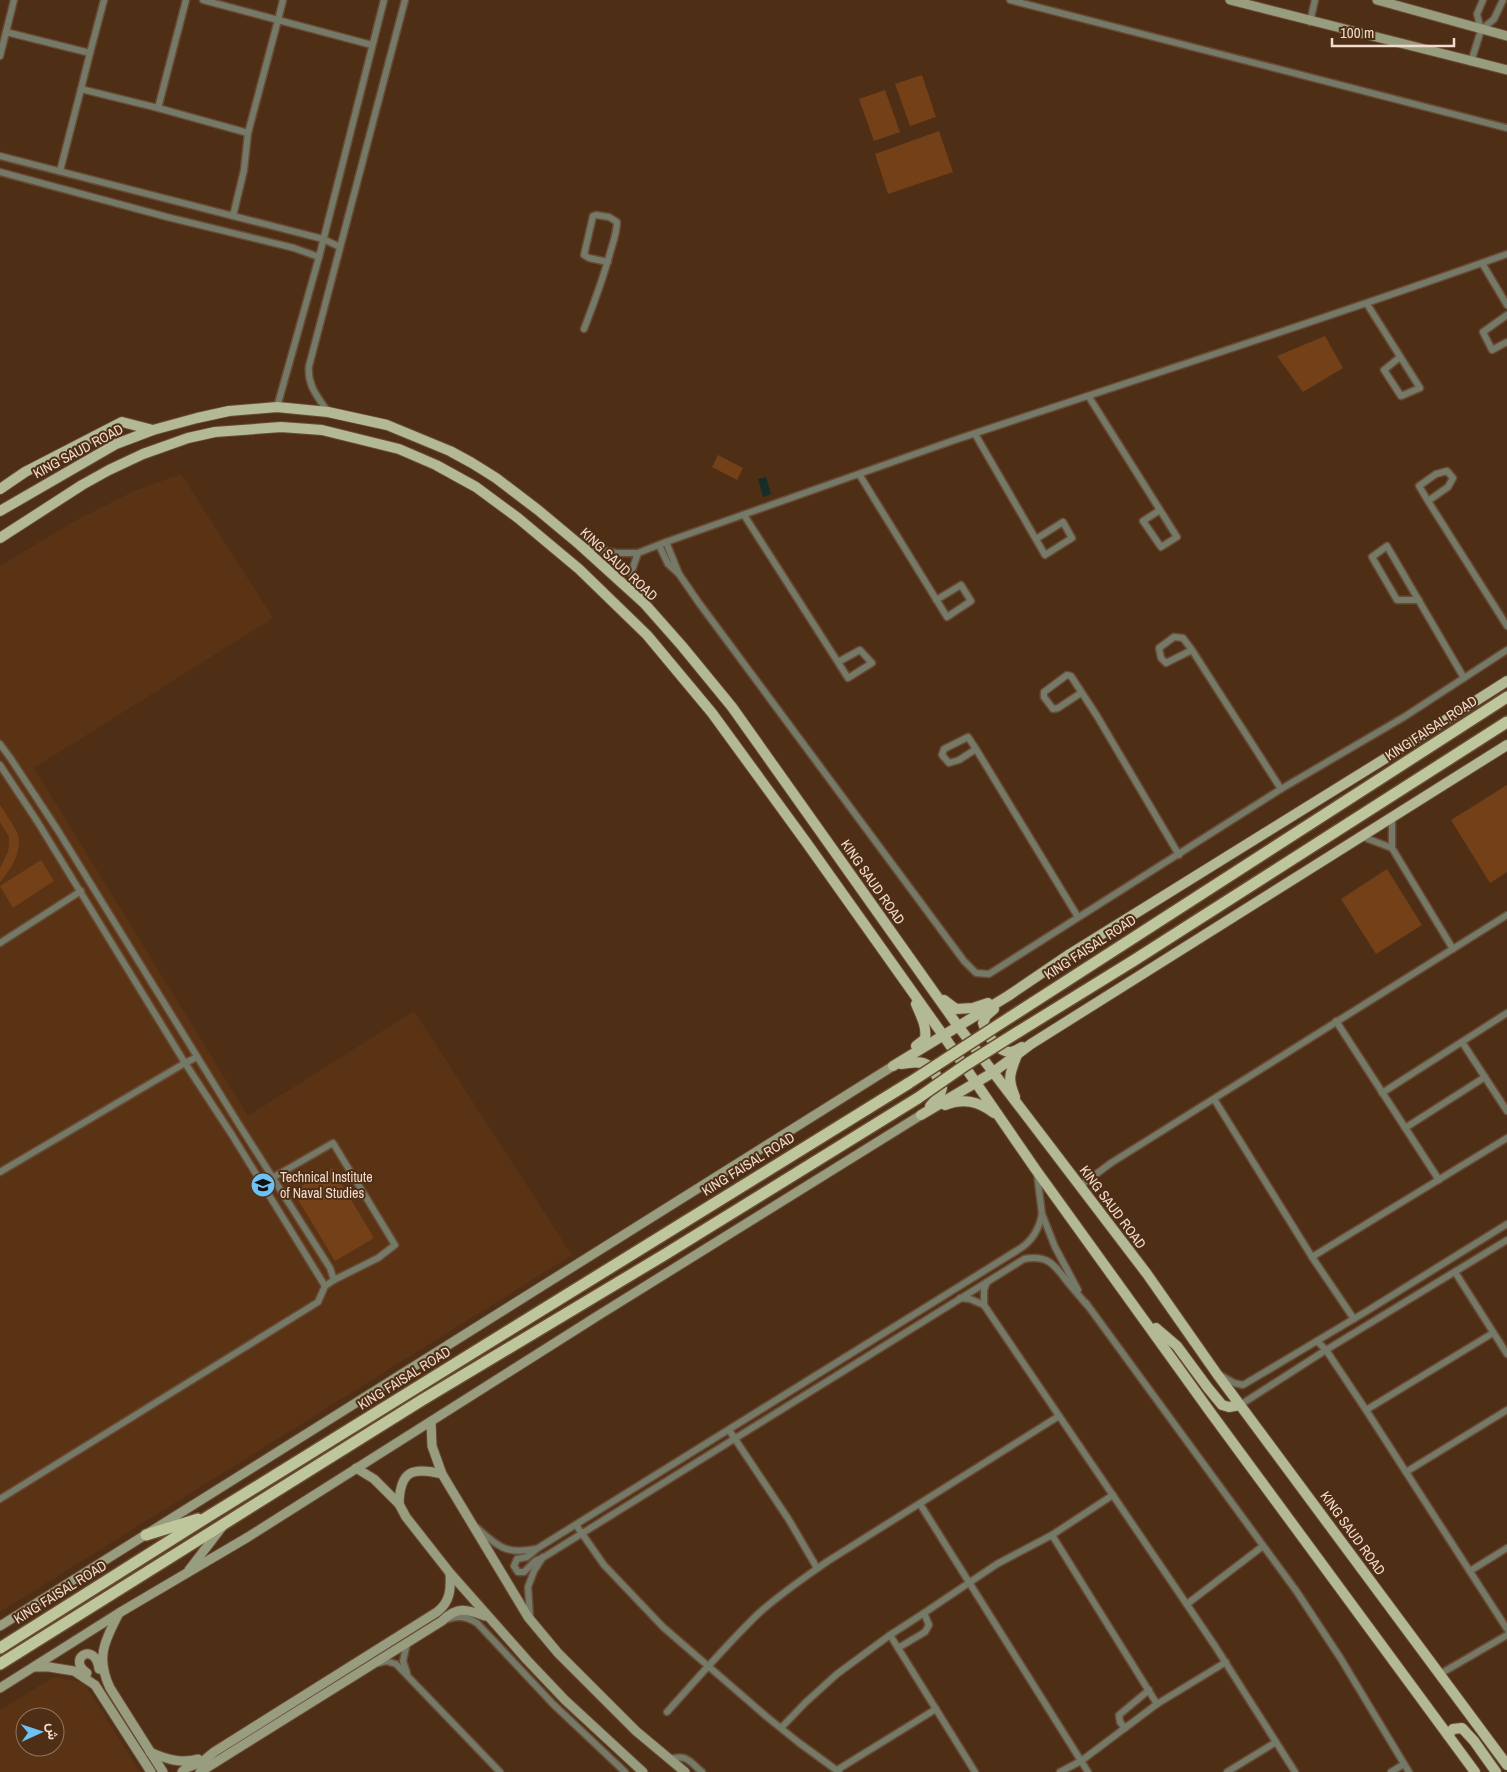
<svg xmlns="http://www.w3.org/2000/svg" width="1507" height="1772" font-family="'Archivo Narrow',Vazirmatn,sans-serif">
	<rect width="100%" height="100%" fill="#4f2e16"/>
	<g fill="#5a3315" fill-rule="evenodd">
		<path d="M181,474L273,618L34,768L248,1116L414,1011L572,1255L0,1612V566L71,523L134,491Z"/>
		<path d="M54,1677L84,1683L140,1772H0V1710ZM25,1717H55V1747H25Z"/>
	</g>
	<g fill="#734017">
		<path d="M922,75L936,117L910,126L895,84Z"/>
		<path d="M885,90L900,132L874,141L859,99Z"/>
		<path d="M939,131L953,172L888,194L875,154Z"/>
		<path d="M1325,336L1343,368L1303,392L1277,356Z"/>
		<path d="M718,455L743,468L737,480L712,467Z"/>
		<path d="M1507,785V872L1490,883L1451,820Z"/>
		<path d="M0,805C6,814 12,823 17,832C24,849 11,870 0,882V868L8,852L9,844V837L0,822Z"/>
		<path d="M41,860L54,881L13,908L0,886Z"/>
		<path d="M1387,869L1422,925L1376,954L1341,899Z"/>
		<path d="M332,1168L374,1238L335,1261L293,1191Z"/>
	</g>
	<path fill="#182d27" d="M766,477L771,494L763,497L758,479Z"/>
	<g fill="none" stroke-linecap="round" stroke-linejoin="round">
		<defs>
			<g id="minor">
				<path d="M283,0L278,20L372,45"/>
				<path d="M1010,0L1507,128"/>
				<path d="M1310,22L1315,0"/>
				<path d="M1481,30L1494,19L1503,0"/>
				<path d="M6,32L90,53L104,0"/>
				<path d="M90,53L81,89L158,108L186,0"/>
				<path d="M0,56L14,0"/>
				<path d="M1471,62L1481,30L1477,14L1483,0"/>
				<path d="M158,108L248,133L278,20L203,0"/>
				<path d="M0,156L323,239L340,247"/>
				<path d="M60,171L81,89"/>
				<path d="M0,172L167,217L294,248L319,257"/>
				<path d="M233,216L244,170L248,133"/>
				<path d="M1482,263L1507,305"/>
				<path d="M1367,304L1420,388L1401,396L1384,370L1400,357"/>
				<path d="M1507,315L1483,332L1492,350L1507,342"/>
				<path d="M584,329C594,303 603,279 610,253C613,243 617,232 617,222L609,217L596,215L593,216L584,255L589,258L608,262"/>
				<path d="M1089,397L1177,537L1161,547L1143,521L1160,510"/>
				<path d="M277,407L319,257L384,0"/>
				<path d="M328,412C317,396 307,385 309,366L405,0"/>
				<path d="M975,434L1045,555L1072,538L1063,522L1036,539"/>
				<path d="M859,474L947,617L971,601L961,585L936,600"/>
				<path d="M1428,501L1448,487L1453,478L1447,471L1436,474L1419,486L1428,501L1507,626"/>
				<path d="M744,515L848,678L872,663L860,650L838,662"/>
				<path d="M666,542C761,509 856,474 952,441C1137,379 1323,320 1507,254"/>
				<path d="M583,546L616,553H638L631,573L641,598"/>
				<path d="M638,553L666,542L679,574L668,564L659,545"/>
				<path d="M679,574L699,603L964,961L976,973L989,974L1281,789L1404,717L1507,650"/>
				<path d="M1419,600H1397L1372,557L1387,546L1464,678"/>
				<path d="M1192,650L1166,663L1161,658L1159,648L1174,637L1183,638L1192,650L1281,789"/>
				<path d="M1081,693L1058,708L1053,709L1044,697V692L1067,675L1071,676L1097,716L1179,855"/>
				<path d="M0,744L11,759L57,829L238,1123L330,1268L334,1280L325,1286L232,1135L185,1063L37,821L0,765"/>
				<path d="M976,749L959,760L949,763L942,755L944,749L968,737L976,749L1078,917"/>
				<path d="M1392,818V848L1453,949"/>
				<path d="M1363,837L1392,848"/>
				<path d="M0,943L81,891"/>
				<path d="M1336,1021L1439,1180"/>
				<path d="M1462,1042L1507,1111"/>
				<path d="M1382,1093L1507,1013"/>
				<path d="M1214,1099L1312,1257L1354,1319"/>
				<path d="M1405,1128L1485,1077"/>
				<path d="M0,1172L185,1063L197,1057"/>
				<path d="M1037,1174L1042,1214L1055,1247L1078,1290"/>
				<path d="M272,1178L333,1143L395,1245L378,1258L334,1280"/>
				<path d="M1080,1186L1111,1163L1507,915"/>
				<path d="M1042,1214C1039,1229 1033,1240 1021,1248L538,1548L527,1557L517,1559L514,1566L518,1572H524L535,1561L544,1557L1024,1259C1049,1254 1055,1266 1069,1284C1075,1291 1081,1298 1087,1305"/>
				<path d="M1312,1257L1507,1138"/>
				<path d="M1455,1272L1507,1354"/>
				<path d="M987,1282L984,1290V1305L1215,1646L1295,1772"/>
				<path d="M960,1298L970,1299L984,1305"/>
				<path d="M1086,1303L1297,1592L1341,1659L1409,1772"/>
				<path d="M1317,1341L1326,1350L1366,1410L1507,1629"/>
				<path d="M1220,1375L1234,1383L1243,1385L1367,1311L1507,1224"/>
				<path d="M1240,1405L1326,1350L1507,1240"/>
				<path d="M1366,1410L1493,1333"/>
				<path d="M729,1430L789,1520L817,1568"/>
				<path d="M1406,1472L1507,1410"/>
				<path d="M0,1499L318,1302L325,1286"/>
				<path d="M920,1504L1088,1772"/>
				<path d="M576,1525L604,1565L663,1627L767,1717L798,1742L839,1772"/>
				<path d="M476,1527C497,1546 506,1555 535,1549"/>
				<path d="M1052,1535L1157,1704"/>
				<path d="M1470,1571L1507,1548"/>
				<path d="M1187,1604L1263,1546"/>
				<path d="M924,1613L997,1564L1052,1535L1113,1495"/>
				<path d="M530,1617L528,1587L534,1571L543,1557"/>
				<path d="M448,1619C458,1615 468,1617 477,1623L553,1704L625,1772"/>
				<path d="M890,1635L975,1772"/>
				<path d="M407,1643L403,1661L407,1673"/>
				<path d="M379,1663L386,1661L396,1664L500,1772"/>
				<path d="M1440,1674L1507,1635"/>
				<path d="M667,1712C697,1679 726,1645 758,1614C780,1594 804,1578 828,1561L1059,1416"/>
				<path d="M781,1728L805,1703L837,1674L890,1635L924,1613L929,1625L925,1632L898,1648"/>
				<path d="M1125,1728L1120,1722L1119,1715L1149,1690"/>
				<path d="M669,1759C687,1754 689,1761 702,1772"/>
				<path d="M837,1770L936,1709"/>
				<path d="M1060,1772L1081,1761L1157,1704L1226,1662"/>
				<path d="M1227,1772L1276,1742"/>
				<path d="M1391,1772L1404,1764"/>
			</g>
			<g id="secondary">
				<path d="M1230,0L1507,70"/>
				<path d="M1377,0L1507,36"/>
				<path d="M431,1422L432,1446L442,1474L528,1617L558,1653L636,1731L685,1772"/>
				<path d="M356,1468L374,1479L399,1504L406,1517L450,1573L527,1660L565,1700L643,1772"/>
				<path d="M399,1504C400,1472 411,1466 442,1474"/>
				<path d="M189,1570L222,1527"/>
				<path d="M118,1615C104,1642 96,1658 110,1688L163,1772"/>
				<path d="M0,1626L893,1066"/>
				<path d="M36,1667H49L74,1671L95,1685L151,1772"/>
				<path d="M87,1673C66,1659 95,1640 99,1669"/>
				<path d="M0,1688L119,1613L248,1537L599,1315L921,1115"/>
				<path d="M150,1752C166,1759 180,1764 198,1759"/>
				<path d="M182,1772L186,1768L202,1762L214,1752L437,1612C450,1602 451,1590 450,1574"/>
				<path d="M200,1772L442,1621C457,1606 466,1609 485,1616"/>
			</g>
			<g id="primary">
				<path d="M0,489L25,472L122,422L153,430"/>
				<path d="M0,511L116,444L153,430L197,418L229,411L277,407L328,412L387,425L450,451L472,463L496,478L538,510L580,545L644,603L682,646L732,707L958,1026L1147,1274L1217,1374L1507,1765"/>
				<path d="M0,538L82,485L109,470L143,454L188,438L215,432L281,427L322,430L399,449L436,465L476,487L518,518L579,569L647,635L712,713L806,842L943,1035L1036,1170L1211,1413L1475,1772"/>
				<path d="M944,1000L956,1009L973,1008L988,1003"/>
				<path d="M916,1004C921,1016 927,1026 925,1039L916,1046"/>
				<path d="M994,1009L986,1016L983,1023C986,1033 997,1052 1010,1052C1014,1052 1018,1049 1022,1047"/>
				<path d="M901,1064C928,1059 932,1064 942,1088L940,1095L930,1106"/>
				<path d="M893,1066L1008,996L1070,954L1386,758L1507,681"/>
				<path d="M1015,1097C1007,1078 1010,1073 1017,1055"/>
				<path d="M945,1105C964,1098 978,1101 994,1113"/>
				<path d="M921,1115L992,1073L1031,1044L1507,745"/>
				<path d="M1156,1328L1177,1346L1208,1388L1222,1405L1229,1407L1240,1405"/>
				<path d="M1448,1735L1453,1729L1462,1728L1474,1741L1496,1772"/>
			</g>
			<g id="trunk">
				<path d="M1009,1018L1507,697"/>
				<path d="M1018,1032L1133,961L1507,722"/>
				<path d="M146,1535L198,1519"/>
				<path d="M0,1648L209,1516L909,1083"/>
				<path d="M0,1664L422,1400L664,1255L918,1098"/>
			</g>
		</defs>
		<use href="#minor" stroke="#694a33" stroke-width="9"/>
		<use href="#secondary" stroke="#694a33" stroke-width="11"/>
		<use href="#primary" stroke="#694a33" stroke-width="12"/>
		<use href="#trunk" stroke="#694a33" stroke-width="14"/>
		<use href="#minor" stroke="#757967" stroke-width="6"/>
		<use href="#secondary" stroke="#989d80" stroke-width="9"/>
		<use href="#primary" stroke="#b2b994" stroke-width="10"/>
		<use href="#trunk" stroke="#bec69c" stroke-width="11"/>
		<defs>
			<g id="trunk-bridge">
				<path d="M909,1083L1009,1018"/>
				<path d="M918,1098L967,1064L1018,1032"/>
			</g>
		</defs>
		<use href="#trunk-bridge" stroke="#694a33" stroke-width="14" stroke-linecap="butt"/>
		<use href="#trunk-bridge" stroke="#bec69c" stroke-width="11"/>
	</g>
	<defs>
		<symbol id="university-disc" viewBox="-11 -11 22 22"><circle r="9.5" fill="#6dc2f3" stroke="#4f2e16"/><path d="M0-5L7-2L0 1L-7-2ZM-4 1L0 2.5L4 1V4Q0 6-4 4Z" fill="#111"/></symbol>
	</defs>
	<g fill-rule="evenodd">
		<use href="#university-disc" x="249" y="1171" width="28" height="28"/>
	</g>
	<g text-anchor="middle" stroke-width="4" stroke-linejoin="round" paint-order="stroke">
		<g font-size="14" fill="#f2dcce" stroke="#4f2e16">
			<text transform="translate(78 451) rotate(-28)" y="5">KING SAUD ROAD</text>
			<text transform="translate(619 564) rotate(43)" y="5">KING SAUD ROAD</text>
			<text transform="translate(1431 728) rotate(-33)" y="5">KING FAISAL ROAD</text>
			<text transform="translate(873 882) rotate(55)" y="5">KING SAUD ROAD</text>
			<text transform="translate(1090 947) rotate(-33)" y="5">KING FAISAL ROAD</text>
			<text transform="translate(748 1164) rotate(-32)" y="5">KING FAISAL ROAD</text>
			<text transform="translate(1113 1207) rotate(53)" y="5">KING SAUD ROAD</text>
			<text transform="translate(404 1378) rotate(-32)" y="5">KING FAISAL ROAD</text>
			<text transform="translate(1353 1533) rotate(54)" y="5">KING SAUD ROAD</text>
			<text transform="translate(60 1592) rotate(-32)" y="5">KING FAISAL ROAD</text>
		</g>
		<g font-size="14" fill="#f2dcce" stroke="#4f2e16" text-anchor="start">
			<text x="280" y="1182">Technical Institute<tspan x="280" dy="16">of Naval Studies</tspan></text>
		</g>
	</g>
	<g transform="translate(40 1732) rotate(87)"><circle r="24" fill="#4f2e16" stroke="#907460"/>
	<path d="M0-4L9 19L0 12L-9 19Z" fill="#6dc2f3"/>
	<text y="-8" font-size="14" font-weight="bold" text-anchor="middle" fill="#f2dcce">ش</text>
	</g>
	<path d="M1332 38v8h122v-8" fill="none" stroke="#f2dcce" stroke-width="2.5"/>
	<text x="1340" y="38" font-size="15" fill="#f2dcce" stroke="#4f2e16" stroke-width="4" paint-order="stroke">100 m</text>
</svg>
